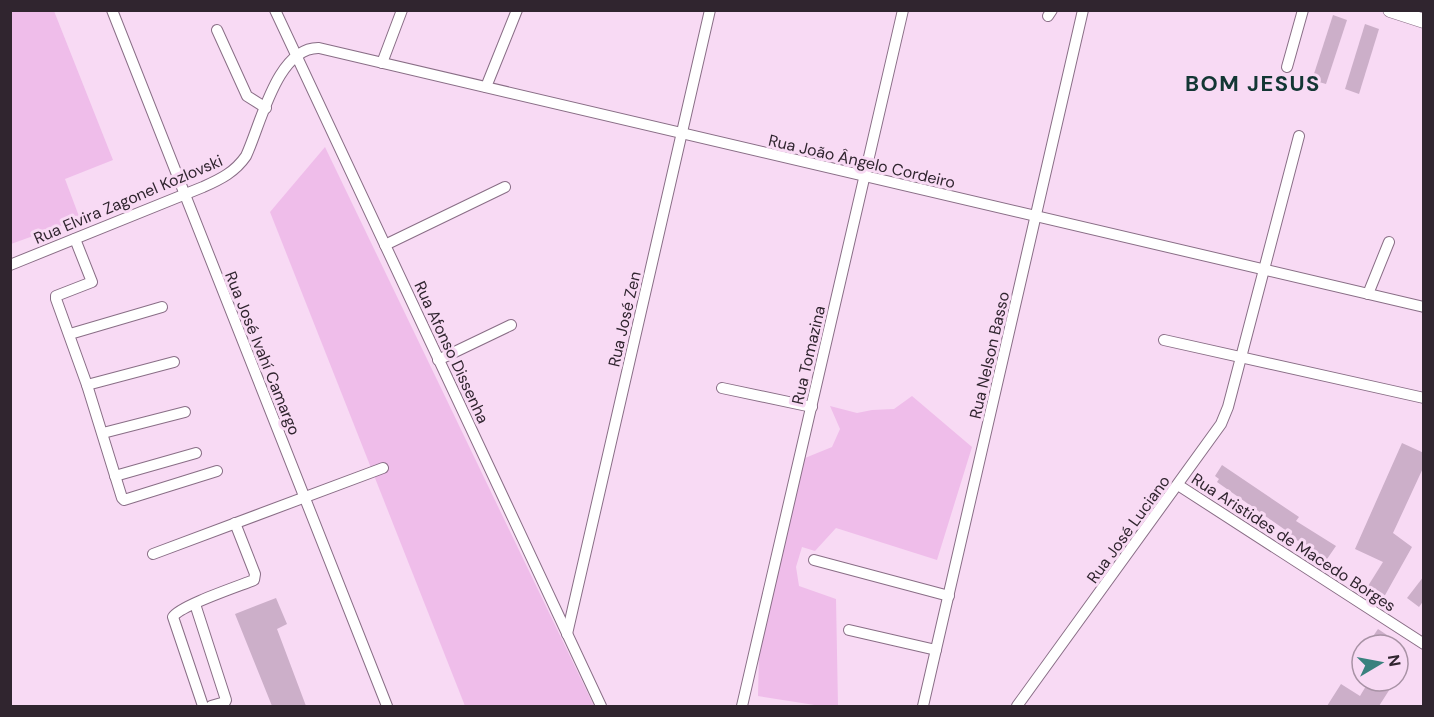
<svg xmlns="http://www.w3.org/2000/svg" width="1434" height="717" font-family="'DM Sans',sans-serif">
	<rect width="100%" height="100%" fill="#f8daf4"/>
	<g fill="#efbdea">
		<path d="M11,10L54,11L113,160L65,179L80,219L11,244Z"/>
		<path d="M325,147L594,706H465L270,212Z"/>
		<path d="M912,396L972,447L937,560L836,528L815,551L802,547L796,567L799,586L836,599L838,706H821L758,696L759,654L805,458L832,447L840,429L830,406L857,413L872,410L894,409Z"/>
	</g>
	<g fill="#ccafc9">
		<path d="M1333,15L1347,20L1326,84L1312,80Z"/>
		<path d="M1365,24L1379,29L1359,94L1345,89Z"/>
		<path d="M1402,443L1424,453V466L1393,533L1412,547L1384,597L1368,586L1383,562L1355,549Z"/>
		<path d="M1222,465L1299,517L1296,521L1336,546L1327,559L1290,536L1291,534L1217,482L1219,479L1215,476Z"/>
		<path d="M1424,576V600L1419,607L1407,598Z"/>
		<path d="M276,598L287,624L277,629L306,706H272L235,614Z"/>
		<path d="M1378,629L1387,635L1381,645H1367Z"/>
		<path d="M1369,681H1395L1379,706H1327L1341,684L1360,696Z"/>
	</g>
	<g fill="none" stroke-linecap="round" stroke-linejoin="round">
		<defs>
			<g id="minor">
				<path d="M112,10L387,706"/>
				<path d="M275,10L601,706"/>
				<path d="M1048,16L1052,10"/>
				<path d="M217,30L247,96L266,108"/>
				<path d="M382,63L402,10"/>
				<path d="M1287,67L1303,10"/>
				<path d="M486,87L517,10"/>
				<path d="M75,239L92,282L56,296V299L87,385L122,498L124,500L217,471"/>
				<path d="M385,245L505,187"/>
				<path d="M10,265L203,187C221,179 235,172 246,156C261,124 277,47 319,48L1424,307"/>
				<path d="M1368,294L1389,242"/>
				<path d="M70,334L162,307"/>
				<path d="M1164,340L1424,398"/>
				<path d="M438,360L511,325"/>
				<path d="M87,385L174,362"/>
				<path d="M722,388L812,407"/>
				<path d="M103,433L185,412"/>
				<path d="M115,476L196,453"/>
				<path d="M1178,485L1424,644"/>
				<path d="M153,554L383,468"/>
				<path d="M814,560L949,596"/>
				<path d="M195,604L226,700L225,702L211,706"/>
				<path d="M849,630L936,650"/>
				<path d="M567,634L710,10"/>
				<path d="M203,706L173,617C179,606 239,586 254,580L255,574L235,523"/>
				<path d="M742,706L903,10"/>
				<path d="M923,706L1083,10"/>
				<path d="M1017,706L1221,424L1228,407L1299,136"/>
			</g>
			<path id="major" d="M1390,10L1424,21"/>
		</defs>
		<use href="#minor" stroke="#896e86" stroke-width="12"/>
		<use href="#major" stroke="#896e86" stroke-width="15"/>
		<use href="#minor" stroke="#fff" stroke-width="10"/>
		<use href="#major" stroke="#fff" stroke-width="14"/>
	</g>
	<g text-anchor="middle" stroke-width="6" stroke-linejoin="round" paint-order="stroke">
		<g font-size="16" fill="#30252f" stroke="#f8daf4">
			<text transform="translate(862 161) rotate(13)" y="6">Rua João Ângelo Cordeiro</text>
			<text transform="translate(128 199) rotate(-23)" y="6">Rua Elvira Zagonel Kozlovski</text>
			<text transform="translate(624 319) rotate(-77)" y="6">Rua José Zen</text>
			<text transform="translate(452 352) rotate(65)" y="6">Rua Afonso Dissenha</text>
			<text transform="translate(263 353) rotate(68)" y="6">Rua José Ivahí Camargo</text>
			<text transform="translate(808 355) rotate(-77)" y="6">Rua Tomazina</text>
			<text transform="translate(989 355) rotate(-77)" y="6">Rua Nelson Basso</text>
			<text transform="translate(1128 529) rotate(-54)" y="6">Rua José Luciano</text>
			<text transform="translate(1294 542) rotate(33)" y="6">Rua Aristides de Macedo Borges</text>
		</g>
		<g font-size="22" font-weight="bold" letter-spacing="1.5" fill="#133634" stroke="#f8daf4">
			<text x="1253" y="91">BOM JESUS</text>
		</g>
	</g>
	<rect width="1434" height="717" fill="none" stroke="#30252f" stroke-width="24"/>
	<g transform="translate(1380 663) rotate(80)"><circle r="28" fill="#f8daf4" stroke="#a892a5" stroke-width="1.5"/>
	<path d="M0-4.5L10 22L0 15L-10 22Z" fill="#39817e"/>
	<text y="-9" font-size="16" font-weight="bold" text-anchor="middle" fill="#30252f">N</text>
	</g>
</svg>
